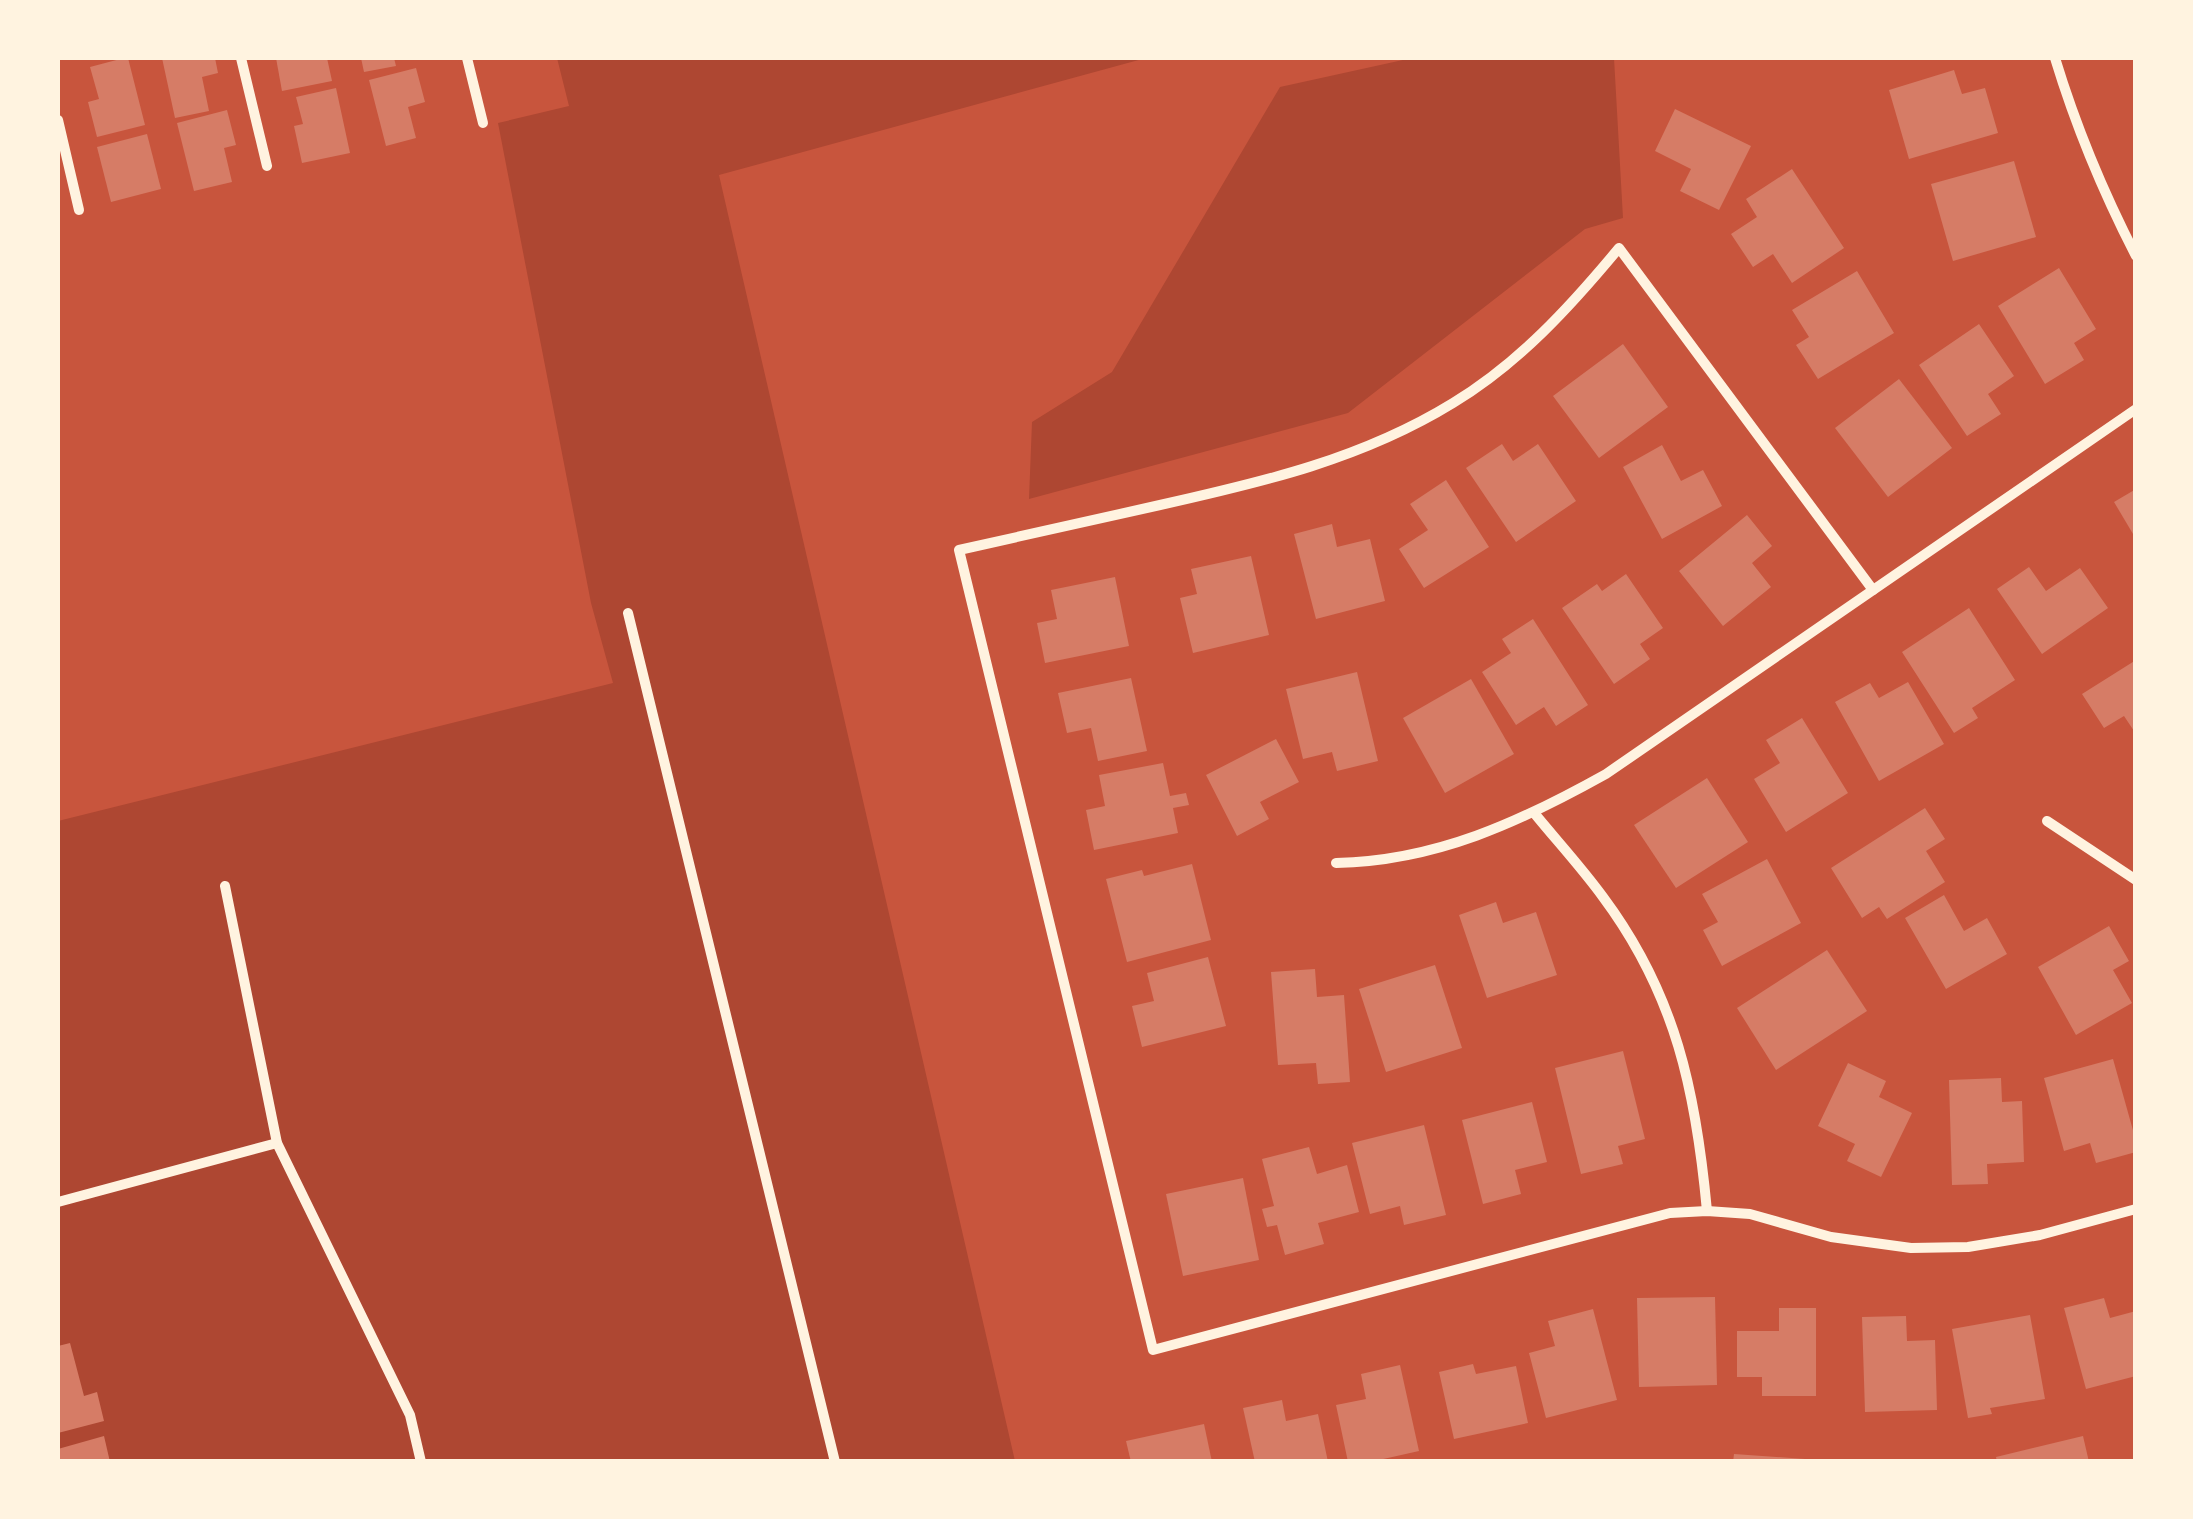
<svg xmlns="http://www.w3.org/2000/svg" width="2193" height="1519" font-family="'Noto Sans',sans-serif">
	<rect width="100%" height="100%" fill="#c8553d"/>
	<g fill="#ae4732">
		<path d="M557,58H1146L719,175L1015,1461H58V821L613,683L591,603L498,123L569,106Z"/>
		<path d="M1412,58H1614L1623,218L1585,229L1348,413L1029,499L1032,422L1112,372L1280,87Z"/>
	</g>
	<g fill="#d67c66">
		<path d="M124,58H128L145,125L97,137L88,102L99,99L90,67Z"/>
		<path d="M162,58H215L218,73L202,77L209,111L175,118Z"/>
		<path d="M276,58H327L332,81L282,91Z"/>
		<path d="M361,58H394L396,66L364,72Z"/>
		<path d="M416,68L425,102L408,107L416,138L386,146L369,80Z"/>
		<path d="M1954,70L1962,94L1985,88L1998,133L1909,159L1889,90Z"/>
		<path d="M336,88L350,153L302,163L294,126L303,124L296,97Z"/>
		<path d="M1675,109L1751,146L1719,210L1680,191L1691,169L1655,151Z"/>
		<path d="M227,110L236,145L224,148L232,182L194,191L177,123Z"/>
		<path d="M147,134L161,189L111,202L97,147Z"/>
		<path d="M2014,161L2036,237L1953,261L1931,184Z"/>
		<path d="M1792,169L1844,248L1792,283L1773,254L1753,267L1731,234L1757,217L1746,199Z"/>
		<path d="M2059,268L2096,329L2074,343L2084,360L2045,384L1998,306Z"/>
		<path d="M1857,271L1894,333L1818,379L1796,345L1809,337L1792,310Z"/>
		<path d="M1979,324L2014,376L1988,394L2001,414L1967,436L1919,365Z"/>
		<path d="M1623,344L1668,407L1599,458L1553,396Z"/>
		<path d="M1899,379L1952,448L1888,497L1835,428Z"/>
		<path d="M1502,444L1513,461L1538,444L1576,501L1516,542L1466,468Z"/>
		<path d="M1662,445L1681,481L1703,470L1722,506L1662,539L1623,467Z"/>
		<path d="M1446,480L1489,547L1424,588L1399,549L1428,530L1410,504Z"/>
		<path d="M2136,489V539L2114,502Z"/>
		<path d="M1747,515L1772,546L1752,563L1771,587L1723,626L1679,571Z"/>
		<path d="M1332,524L1337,547L1370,539L1385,601L1316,619L1294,534Z"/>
		<path d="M1251,556L1269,635L1193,653L1180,598L1197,594L1191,569Z"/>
		<path d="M2029,567L2046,591L2080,568L2108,608L2042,654L1997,589Z"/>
		<path d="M1626,574L1663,628L1640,644L1650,659L1614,684L1562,608L1597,584L1602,591Z"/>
		<path d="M1115,577L1129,646L1045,663L1037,623L1057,619L1051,590Z"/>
		<path d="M1969,608L2015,680L1972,708L1978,718L1954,733L1902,652Z"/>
		<path d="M1533,619L1588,705L1556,726L1544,707L1516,725L1482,672L1511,653L1502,639Z"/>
		<path d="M2136,660V734L2124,716L2104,728L2082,694Z"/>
		<path d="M1357,672L1378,761L1337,771L1332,752L1303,759L1286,689Z"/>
		<path d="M1131,678L1147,751L1098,761L1091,728L1067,733L1058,693Z"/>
		<path d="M1471,679L1514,754L1445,793L1403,718Z"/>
		<path d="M1908,682L1944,744L1879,781L1835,702L1870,683L1879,698Z"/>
		<path d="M1802,718L1848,793L1786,832L1754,779L1780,763L1766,740Z"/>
		<path d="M1276,739L1299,782L1260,802L1269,819L1237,836L1206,775Z"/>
		<path d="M1163,763L1170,796L1186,793L1189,805L1173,808L1178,833L1094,850L1086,810L1105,806L1099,775Z"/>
		<path d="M1707,778L1748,842L1676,888L1634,825Z"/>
		<path d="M1925,808L1945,839L1926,851L1945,882L1887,919L1879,907L1862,918L1831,868Z"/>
		<path d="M1767,859L1801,923L1722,966L1703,930L1718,922L1702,894Z"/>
		<path d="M1192,864L1211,940L1127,962L1106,879L1142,870L1144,876Z"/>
		<path d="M1944,895L1964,931L1987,918L2007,954L1946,989L1905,918Z"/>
		<path d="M1496,902L1503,923L1536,912L1557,975L1487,998L1459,915Z"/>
		<path d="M2109,926L2129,961L2113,970L2132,1003L2076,1035L2038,967Z"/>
		<path d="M1827,950L1867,1011L1776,1070L1737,1008Z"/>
		<path d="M1208,957L1226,1026L1142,1047L1132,1006L1154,1001L1147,973Z"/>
		<path d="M1435,965L1462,1048L1386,1072L1359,989Z"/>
		<path d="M1315,969L1317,997L1344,995L1350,1082L1318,1084L1316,1063L1278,1065L1271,972Z"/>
		<path d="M1623,1051L1645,1139L1618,1146L1623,1164L1581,1174L1555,1068Z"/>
		<path d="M2113,1059L2136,1141V1152L2096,1163L2090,1143L2064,1151L2044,1078Z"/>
		<path d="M1848,1063L1886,1081L1879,1097L1912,1113L1881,1177L1847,1161L1855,1144L1818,1126Z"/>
		<path d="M2001,1078L2002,1102L2022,1101L2024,1162L1987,1164L1988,1184L1952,1185L1949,1080Z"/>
		<path d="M1532,1102L1547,1162L1515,1170L1521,1194L1483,1204L1462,1120Z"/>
		<path d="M1424,1125L1446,1215L1404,1225L1400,1206L1370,1214L1352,1143Z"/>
		<path d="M1309,1147L1317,1174L1347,1165L1359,1212L1318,1223L1324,1244L1285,1255L1277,1225L1267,1227L1262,1209L1274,1206L1262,1159Z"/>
		<path d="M1243,1178L1259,1260L1183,1276L1166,1194Z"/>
		<path d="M1715,1297L1717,1385L1639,1387L1637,1298Z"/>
		<path d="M2104,1298L2110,1318L2136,1311V1376L2086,1389L2064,1308Z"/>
		<path d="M1779,1308H1816V1396H1762V1377H1737V1331H1779Z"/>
		<path d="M1593,1309L1617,1400L1546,1418L1529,1353L1555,1346L1548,1321Z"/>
		<path d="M2030,1315L2045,1399L1990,1408L1992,1414L1968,1418L1952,1329Z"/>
		<path d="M1906,1316L1907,1341L1935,1340L1937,1410L1865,1412L1862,1317Z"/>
		<path d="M70,1343L84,1396L97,1392L104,1421L58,1433V1346Z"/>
		<path d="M1473,1364L1476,1374L1516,1366L1528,1423L1454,1439L1439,1372Z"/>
		<path d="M1400,1365L1419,1451L1370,1462H1348L1336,1405L1366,1399L1361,1374Z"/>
		<path d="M1282,1400L1286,1421L1318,1414L1328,1462H1255L1243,1408Z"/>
		<path d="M1204,1424L1212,1462H1131L1126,1441Z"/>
		<path d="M104,1436L110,1462H58V1449Z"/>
		<path d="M2083,1436L2089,1462H1997L1996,1457Z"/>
		<path d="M1734,1454L1805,1459V1462H1733Z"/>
	</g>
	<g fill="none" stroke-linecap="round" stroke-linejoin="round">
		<g stroke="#fff3e0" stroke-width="10">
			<path d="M241,58L267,166"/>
			<path d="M467,58L483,123"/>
			<path d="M2055,58C2076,127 2103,192 2136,256"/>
			<path d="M58,120L79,210"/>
			<path d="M1873,590L1619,248C1570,307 1519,363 1453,403C1362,459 1263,482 1160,505C1093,520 1026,535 959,550L1153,1350L1670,1213L1707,1211L1750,1214L1831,1237L1911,1248L1968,1247L2040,1235L2136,1209"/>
			<path d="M628,613L835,1462"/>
			<path d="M1535,814C1557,841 1582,868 1603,897C1676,995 1696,1092 1707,1211"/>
			<path d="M2047,821L2136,880"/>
			<path d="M1336,863C1436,861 1520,822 1606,774L2136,409"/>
			<path d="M225,886L277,1143L410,1415L421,1462"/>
			<path d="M58,1202L277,1143"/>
		</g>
	</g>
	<rect width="2193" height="1519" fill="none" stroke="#fff3e0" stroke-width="120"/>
</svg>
